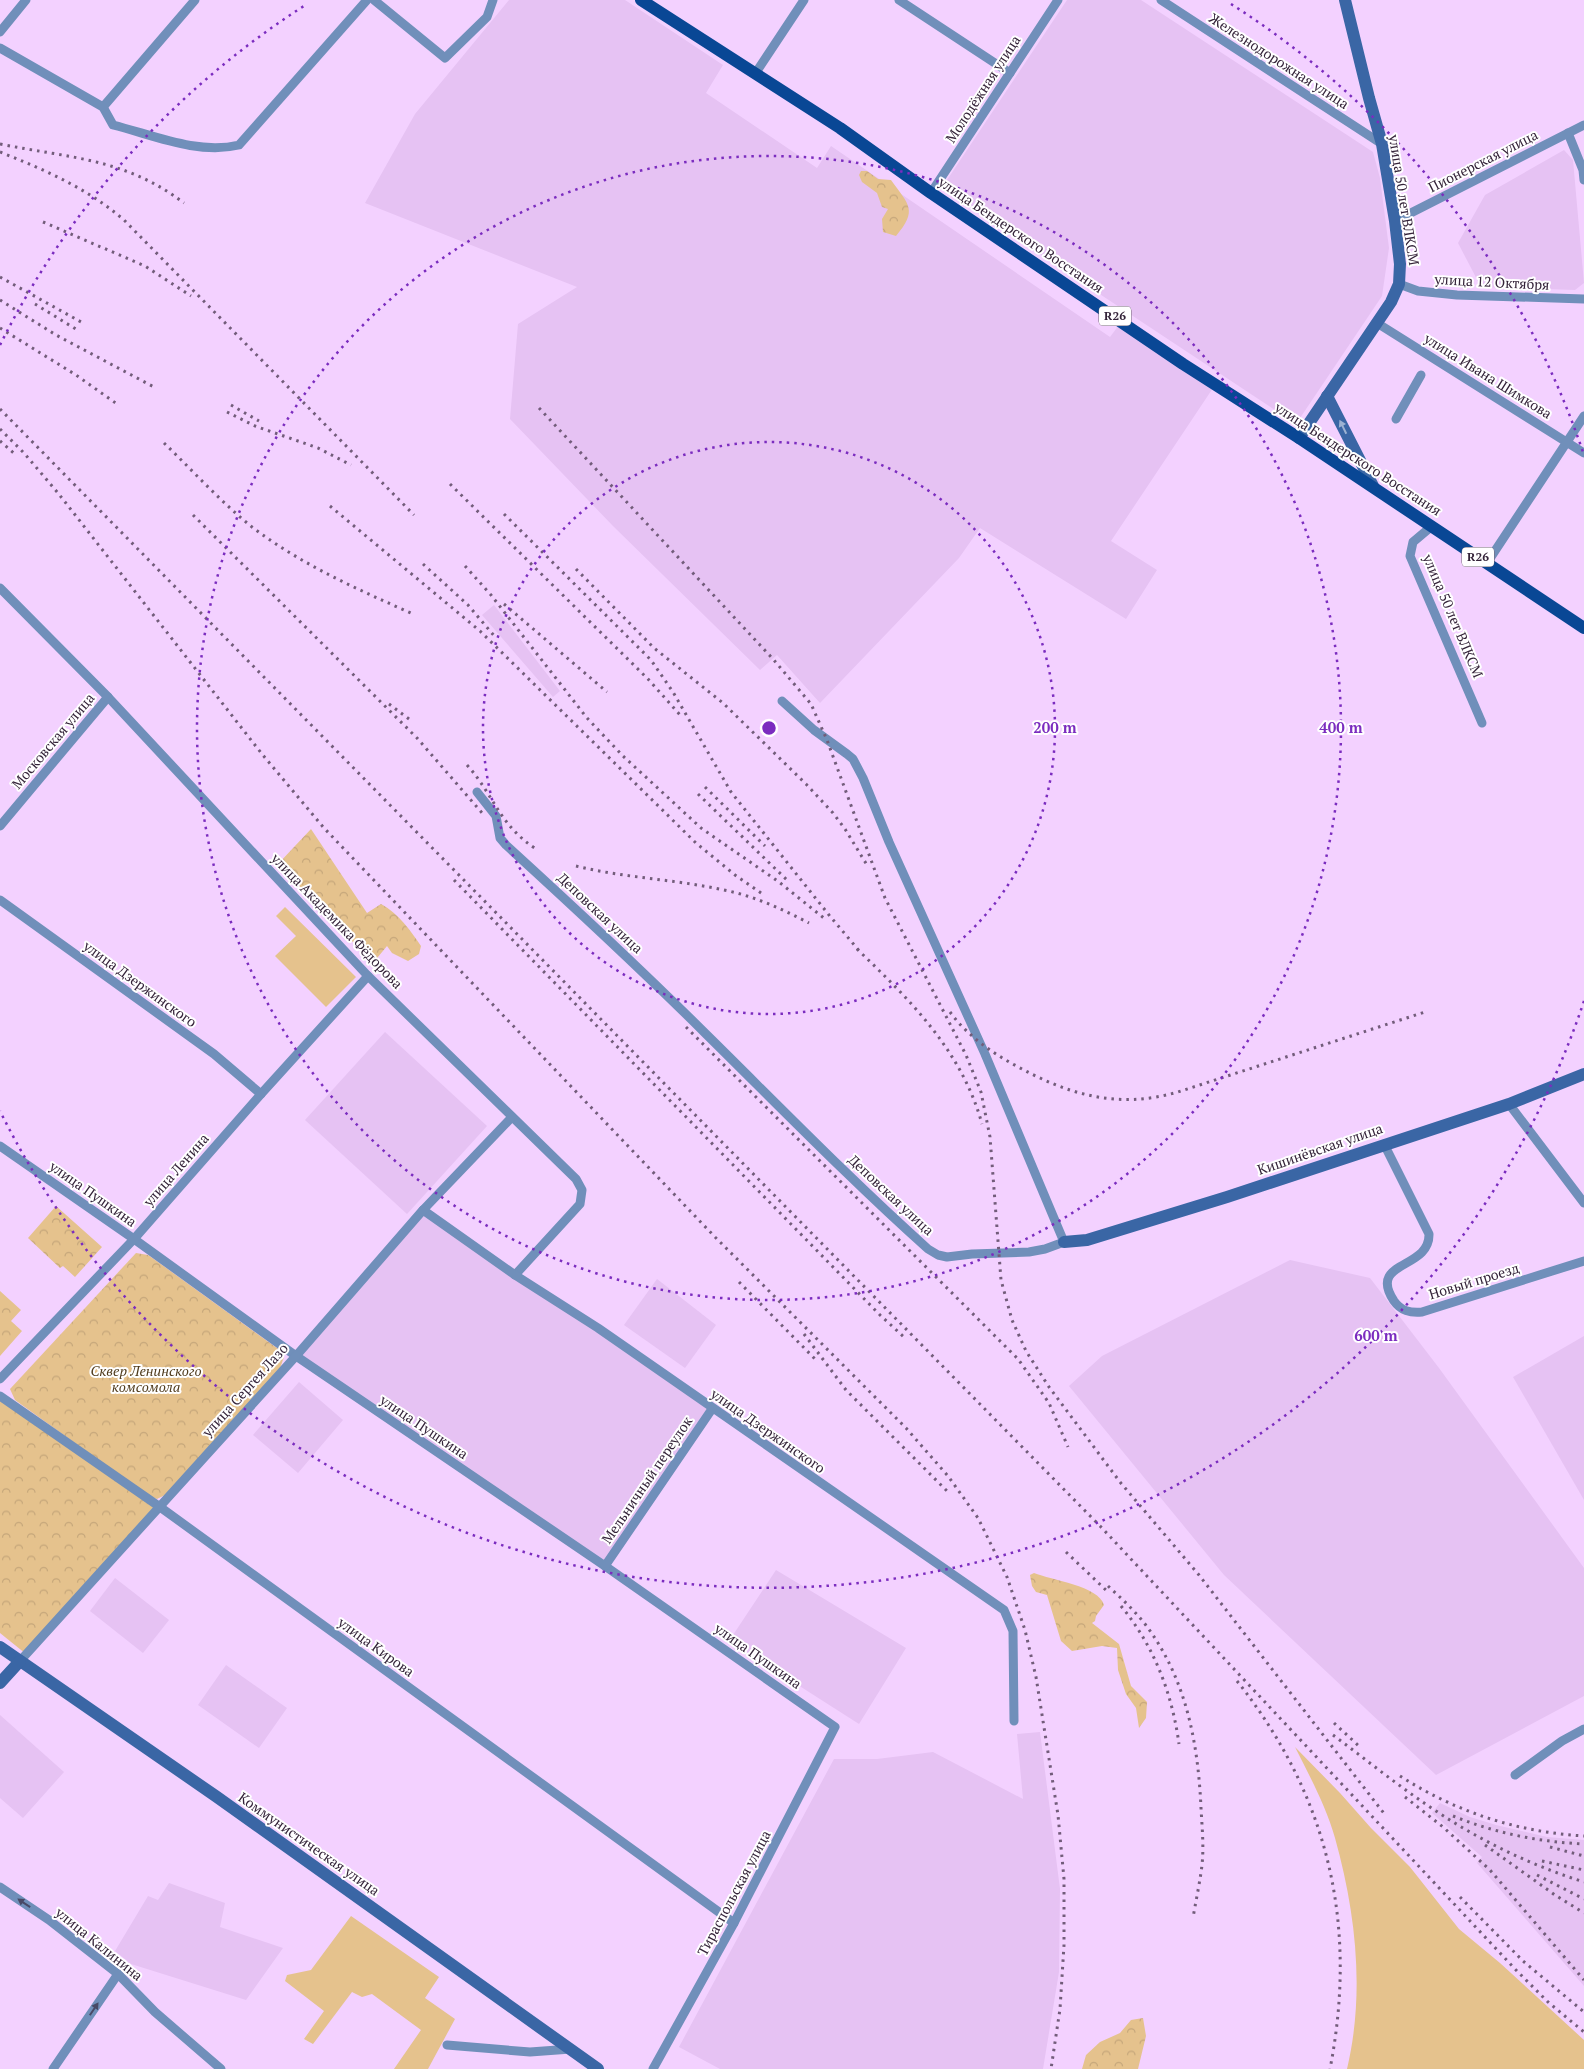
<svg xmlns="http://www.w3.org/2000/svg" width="1584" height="2069" font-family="'PT Serif',serif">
	<defs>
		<pattern id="forest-crowns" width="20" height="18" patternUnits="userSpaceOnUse" patternTransform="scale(1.25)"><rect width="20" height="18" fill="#e5c28d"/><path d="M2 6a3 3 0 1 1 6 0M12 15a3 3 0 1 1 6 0" fill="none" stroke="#c5a67a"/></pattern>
	</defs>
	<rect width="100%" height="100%" fill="#f3d1ff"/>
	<g fill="#e6c2f3">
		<path d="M509,0H625L723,65L706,93L817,168L831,146L1110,337L1122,321L1215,385L1111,541L1157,570L1126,619L980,528L959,558L820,703L777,655L760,670L613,526L510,419L518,324L577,287L365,203L415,114Z"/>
		<path d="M1067,0H1141L1373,152L1380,178L1389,248L1382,296L1296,424L941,189Z"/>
		<path d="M1564,150L1573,160L1584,283L1575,290L1481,287L1458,243L1485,195Z"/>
		<path d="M494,605L560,691L553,697L482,615Z"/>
		<path d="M385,1032L487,1126L407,1214L305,1120Z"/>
		<path d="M423,1210L712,1409L605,1566L296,1356Z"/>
		<path d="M1290,1260L1370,1278L1439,1368L1584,1568V1696L1436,1775L1224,1575L1069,1386L1102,1356Z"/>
		<path d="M657,1279L716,1325L685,1368L624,1325Z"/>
		<path d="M1584,1336V1500L1513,1377Z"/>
		<path d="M299,1382L343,1420L298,1473L253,1435Z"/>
		<path d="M776,1570L906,1648L859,1724L729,1641Z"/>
		<path d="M115,1578L169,1620L143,1653L90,1611Z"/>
		<path d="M226,1665L287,1708L259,1748L198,1705Z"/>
		<path d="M0,1715L64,1772L23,1818L0,1798Z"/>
		<path d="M1040,1732L1060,1889L1059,1972L1043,2069H720L679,2047L834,1759H877L933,1752L1023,1799L1017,1734Z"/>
		<path d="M1440,1803L1470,1817L1496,1825L1547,1837L1584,1840V1986L1477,1863L1482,1857L1432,1813Z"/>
		<path d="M169,1883L225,1903L220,1927L283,1948L246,2000L131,1964L115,1951L148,1896L158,1900Z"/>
	</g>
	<g fill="#e5c28d">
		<path d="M285,907L356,977L326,1007L275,956L296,936L276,916Z"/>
		<path d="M1295,1747L1340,1793L1371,1828L1410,1867L1459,1929L1500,1963L1584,2040V2069H1347C1365,1993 1356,1913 1335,1838C1326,1806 1310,1777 1295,1747Z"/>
		<path d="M351,1916L439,1977L425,1998L455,2019L428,2069H394L421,2030L372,1994L362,1997L352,1992L313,2044L304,2039L324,2011L285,1981L287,1975L311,1970Z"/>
	</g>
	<g fill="url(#forest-crowns)">
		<path d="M861,171H867L878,179L891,180C909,205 918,210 896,236L883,232L882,219L888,209L882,207L877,193L862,182L859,175Z"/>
		<path d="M311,829L367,913L381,904C398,913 411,931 421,946L419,954L408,961L392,953L387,946L373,963L278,864Z"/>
		<path d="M56,1206L102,1247L75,1277L63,1266L60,1268L28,1238Z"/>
		<path d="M136,1253L148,1255L158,1262L281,1351L284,1357L279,1371L167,1494L157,1499L147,1495L15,1400L10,1389Z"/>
		<path d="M0,1291L21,1310L11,1321L22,1331L0,1356Z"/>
		<path d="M0,1400L160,1507L26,1654L0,1633Z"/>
		<path d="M1034,1573C1051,1580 1099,1586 1104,1605L1096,1616L1095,1621L1092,1623L1119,1644L1131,1686L1147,1702L1146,1718L1139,1728L1136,1708L1126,1694L1118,1670L1117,1648L1102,1646L1072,1651L1061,1641L1047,1595L1036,1592L1032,1586L1030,1575Z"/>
		<path d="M1143,2018L1146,2036L1138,2069H1082L1086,2055L1100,2042L1120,2033L1131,2020Z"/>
	</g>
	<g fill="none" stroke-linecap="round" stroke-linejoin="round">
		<g stroke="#708fba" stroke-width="9">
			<path d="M374,0L445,58L487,17L493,0"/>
			<path d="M899,0L1010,73"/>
			<path d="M1161,0L1382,144"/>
			<path d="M0,32L26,0"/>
			<path d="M0,48L103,107L113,125C153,135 198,155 239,145L367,0"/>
			<path d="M755,74L804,0"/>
			<path d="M103,107L195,0"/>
			<path d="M1568,133L1583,170L1584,180"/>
			<path d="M931,193L1058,0"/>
			<path d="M1395,221L1584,125"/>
			<path d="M1399,284L1418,291L1457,295L1584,299"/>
			<path d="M1377,323L1584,453"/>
			<path d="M1396,419L1421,375"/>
			<path d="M1432,526L1413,542L1410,556L1482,723"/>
			<path d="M1487,563L1584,416"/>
			<path d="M0,588L108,697L368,976L576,1179L582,1190L580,1204L515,1275"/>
			<path d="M477,792L496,816L500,838L506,845C574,907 642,970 707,1035C780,1107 852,1181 928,1249L938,1255L947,1257L972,1254L1029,1252L1045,1249L1064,1242L985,1054L889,842L863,778L853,759L847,754L814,730L782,701"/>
			<path d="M0,826L108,697"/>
			<path d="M0,900L214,1054L261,1094"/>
			<path d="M1509,1104L1584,1203"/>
			<path d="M1384,1144L1429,1234C1430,1270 1367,1260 1394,1301C1401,1311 1410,1313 1422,1312L1584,1261"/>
			<path d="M0,1146L134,1239L296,1356L605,1566L835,1727L734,1923L653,2069"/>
			<path d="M423,1210L515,1275L598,1328L1004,1610L1013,1631L1014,1721"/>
			<path d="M0,1379L134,1239L261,1094L368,976"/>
			<path d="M0,1396L160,1507L734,1923"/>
			<path d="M605,1566L712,1409"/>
			<path d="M20,1661L296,1356L423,1210L512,1117"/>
			<path d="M1515,1775L1562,1741L1584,1729"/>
			<path d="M0,1887L49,1920L118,1974L155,2012L221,2069"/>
			<path d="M447,2045L530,2052L571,2049"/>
			<path d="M53,2069L118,1974"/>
		</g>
		<g stroke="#3a66a5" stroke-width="12">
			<path d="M1327,396L1373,486"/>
			<path d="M1299,438L1391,302L1399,284L1400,264L1395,221L1382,144L1369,98L1345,0"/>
			<path d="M1064,1242L1087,1240L1227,1197L1509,1104L1584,1074"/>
			<path d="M0,1647L217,1797L598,2069"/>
			<path d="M0,1683L20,1661"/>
		</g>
		<path stroke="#094795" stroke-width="12" d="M641,0L840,128L931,193L1183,364L1299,438L1584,628"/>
		<g stroke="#725c7a" stroke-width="3" stroke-dasharray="2.5 5" stroke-linecap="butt">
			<path d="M0,144C69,158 125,158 184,203"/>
			<path d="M0,152C45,170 87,188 124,220L414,515"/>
			<path d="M43,222L145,266L191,296"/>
			<path d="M0,277L83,323"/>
			<path d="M0,300L56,335L154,387"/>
			<path d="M35,304L79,331"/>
			<path d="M0,328L76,375L117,404"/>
			<path d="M231,405L259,421"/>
			<path d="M539,408L773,659L811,704L827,740L885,898L966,1055L981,1092L990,1137L1001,1280L1012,1320L1026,1351L1049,1387L1120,1482L1199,1575L1386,1816"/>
			<path d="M0,409L1101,1527L1515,1969L1548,2002L1584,2032"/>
			<path d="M227,412L255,426L318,448L351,465"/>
			<path d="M0,429L24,453L58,493L262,754L324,828L715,1237L906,1428L948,1476L978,1518L1007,1577L1025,1630L1036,1677L1058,1815L1064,1879V1945L1060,2009L1051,2069"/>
			<path d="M0,441L16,455"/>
			<path d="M164,443C193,471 221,502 252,527C302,565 357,589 413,614"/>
			<path d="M450,484L648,679L681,716"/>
			<path d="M330,506L480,631L696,843L735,875L764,895"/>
			<path d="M504,514L651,660L673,692L731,792L829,915L861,953"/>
			<path d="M193,515L417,738L483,814"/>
			<path d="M423,564L468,605L496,638"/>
			<path d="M465,566L491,595L587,718L623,756L701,828L779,882L825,919"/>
			<path d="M576,569L654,648L723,703L806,784L833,813L845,829L867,865"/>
			<path d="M504,604L607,692"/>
			<path d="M389,704L413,722"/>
			<path d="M467,765C494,795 499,825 536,849"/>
			<path d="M705,787L765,846"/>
			<path d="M698,794L788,881"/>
			<path d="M576,866C624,878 674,879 724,890C754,896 782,909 809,923"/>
			<path d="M454,880L880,1315L905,1338"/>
			<path d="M857,949C910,1000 962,1051 982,1124"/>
			<path d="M950,1012C966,1034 988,1050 1011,1063C1066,1094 1116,1110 1178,1092L1425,1012"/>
			<path d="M686,1027L1018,1359L1049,1403L1068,1447"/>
			<path d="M739,1282L818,1362"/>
			<path d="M804,1334L846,1390L948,1492"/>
			<path d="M1066,1552L1109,1593"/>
			<path d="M1108,1586C1121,1598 1134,1610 1145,1624C1186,1678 1198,1742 1201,1808C1202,1827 1204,1846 1202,1865C1200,1882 1196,1900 1193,1918"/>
			<path d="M1121,1606C1154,1646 1172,1693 1179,1744"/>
			<path d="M1237,1681C1329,1797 1358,1925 1330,2069"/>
			<path d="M1334,1723L1360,1747"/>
			<path d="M1333,1735C1368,1761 1402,1789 1439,1813C1483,1842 1533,1866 1584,1882"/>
			<path d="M1400,1776C1456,1812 1517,1832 1584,1836"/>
			<path d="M1405,1797L1443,1827L1490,1870L1584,1980"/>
			<path d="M1453,1816C1495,1833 1539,1842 1584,1844"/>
			<path d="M1485,1845L1555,1895L1584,1913"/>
			<path d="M1550,1847L1584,1856"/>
			<path d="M1542,1861L1584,1870"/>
			<path d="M1537,1875L1584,1899"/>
			<path d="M1460,1897L1523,1961L1584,2012"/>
		</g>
	</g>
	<defs><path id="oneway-solid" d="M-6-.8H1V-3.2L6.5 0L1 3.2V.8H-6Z" transform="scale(1.25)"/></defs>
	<use fill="#9cb2d2" href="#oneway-solid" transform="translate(1343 427) rotate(-116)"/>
	<g fill="#494966">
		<use href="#oneway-solid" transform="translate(24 1903) rotate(-146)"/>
		<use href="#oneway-solid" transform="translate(94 2009) rotate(-56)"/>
	</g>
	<g fill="none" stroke="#7b2cbf" stroke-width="2.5" stroke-dasharray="2.5 5">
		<circle cx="769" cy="728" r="286"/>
		<circle cx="769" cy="728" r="572"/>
		<path d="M1584 1001A859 859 0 0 1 0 1111M0 345A859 859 0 0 1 307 4M1231 4A859 859 0 0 1 1584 455"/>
	</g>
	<g text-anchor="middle" stroke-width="4" stroke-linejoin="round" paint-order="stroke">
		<g fill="#fff" stroke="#716574" stroke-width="1">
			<rect x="1099" y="306.5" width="32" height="19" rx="4"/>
			<rect x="1462" y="547.5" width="32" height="19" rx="4"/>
		</g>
		<g font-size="12" font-weight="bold" fill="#342339">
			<text x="1115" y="320">R26</text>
			<text x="1478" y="561">R26</text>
		</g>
		<g font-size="14" fill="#342339" stroke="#fff">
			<text transform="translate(1279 61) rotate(33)" y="5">Железнодорожная улица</text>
			<text transform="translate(983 89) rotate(-57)" y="5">Молодёжная улица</text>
			<text transform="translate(1483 161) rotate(-27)" y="5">Пионерская улица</text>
			<text transform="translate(1404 200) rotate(81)" y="5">улица 50 лет ВЛКСМ</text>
			<text transform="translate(1021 235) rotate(34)" y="5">улица Бендерского Восстания</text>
			<text transform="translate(1492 282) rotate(3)" y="5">улица 12 Октября</text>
			<text transform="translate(1488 376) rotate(32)" y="5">улица Ивана Шимкова</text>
			<text transform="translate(1358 459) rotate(33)" y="5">улица Бендерского Восстания</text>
			<text transform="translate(1453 616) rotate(67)" y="5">улица 50 лет ВЛКСМ</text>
			<text transform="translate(53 741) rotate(-50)" y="5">Московская улица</text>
			<text transform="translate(600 913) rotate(43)" y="5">Деповская улица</text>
			<text transform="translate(337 921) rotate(46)" y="5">улица Академика Фёдорова</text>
			<text transform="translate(140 984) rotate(36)" y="5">улица Дзержинского</text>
			<text transform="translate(1320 1149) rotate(-19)" y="5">Кишинёвская улица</text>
			<text transform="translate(176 1170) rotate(-49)" y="5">улица Ленина</text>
			<text transform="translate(93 1194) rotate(35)" y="5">улица Пушкина</text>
			<text transform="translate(891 1195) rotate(43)" y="5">Деповская улица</text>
			<text transform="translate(1474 1281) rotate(-17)" y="5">Новый проезд</text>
			<text transform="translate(245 1390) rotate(-48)" y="5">улица Сергея Лазо</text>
			<text transform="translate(424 1427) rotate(34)" y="5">улица Пушкина</text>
			<text transform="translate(768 1431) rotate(35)" y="5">улица Дзержинского</text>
			<text transform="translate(647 1480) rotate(-56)" y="5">Мельничный переулок</text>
			<text transform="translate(376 1647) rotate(36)" y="5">улица Кирова</text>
			<text transform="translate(758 1656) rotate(35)" y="5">улица Пушкина</text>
			<text transform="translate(309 1844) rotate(35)" y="5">Коммунистическая улица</text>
			<text transform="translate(734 1893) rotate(-62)" y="5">Тираспольская улица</text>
			<text transform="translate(99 1944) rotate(39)" y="5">улица Калинина</text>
		</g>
		<g font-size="14" font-style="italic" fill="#4f3b1c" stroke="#fff">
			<text x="146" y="1376">Сквер Ленинского<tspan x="146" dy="16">комсомола</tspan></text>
		</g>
	</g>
	<circle cx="769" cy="728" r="8" fill="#7b2cbf" stroke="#fff" stroke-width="2.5"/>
	<g font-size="15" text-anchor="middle" font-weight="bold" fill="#7b2cbf" stroke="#fff" stroke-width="4" stroke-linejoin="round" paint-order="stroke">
		<text x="1055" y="733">200 m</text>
		<text x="1341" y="733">400 m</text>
		<text x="1376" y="1341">600 m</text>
	</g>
</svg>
